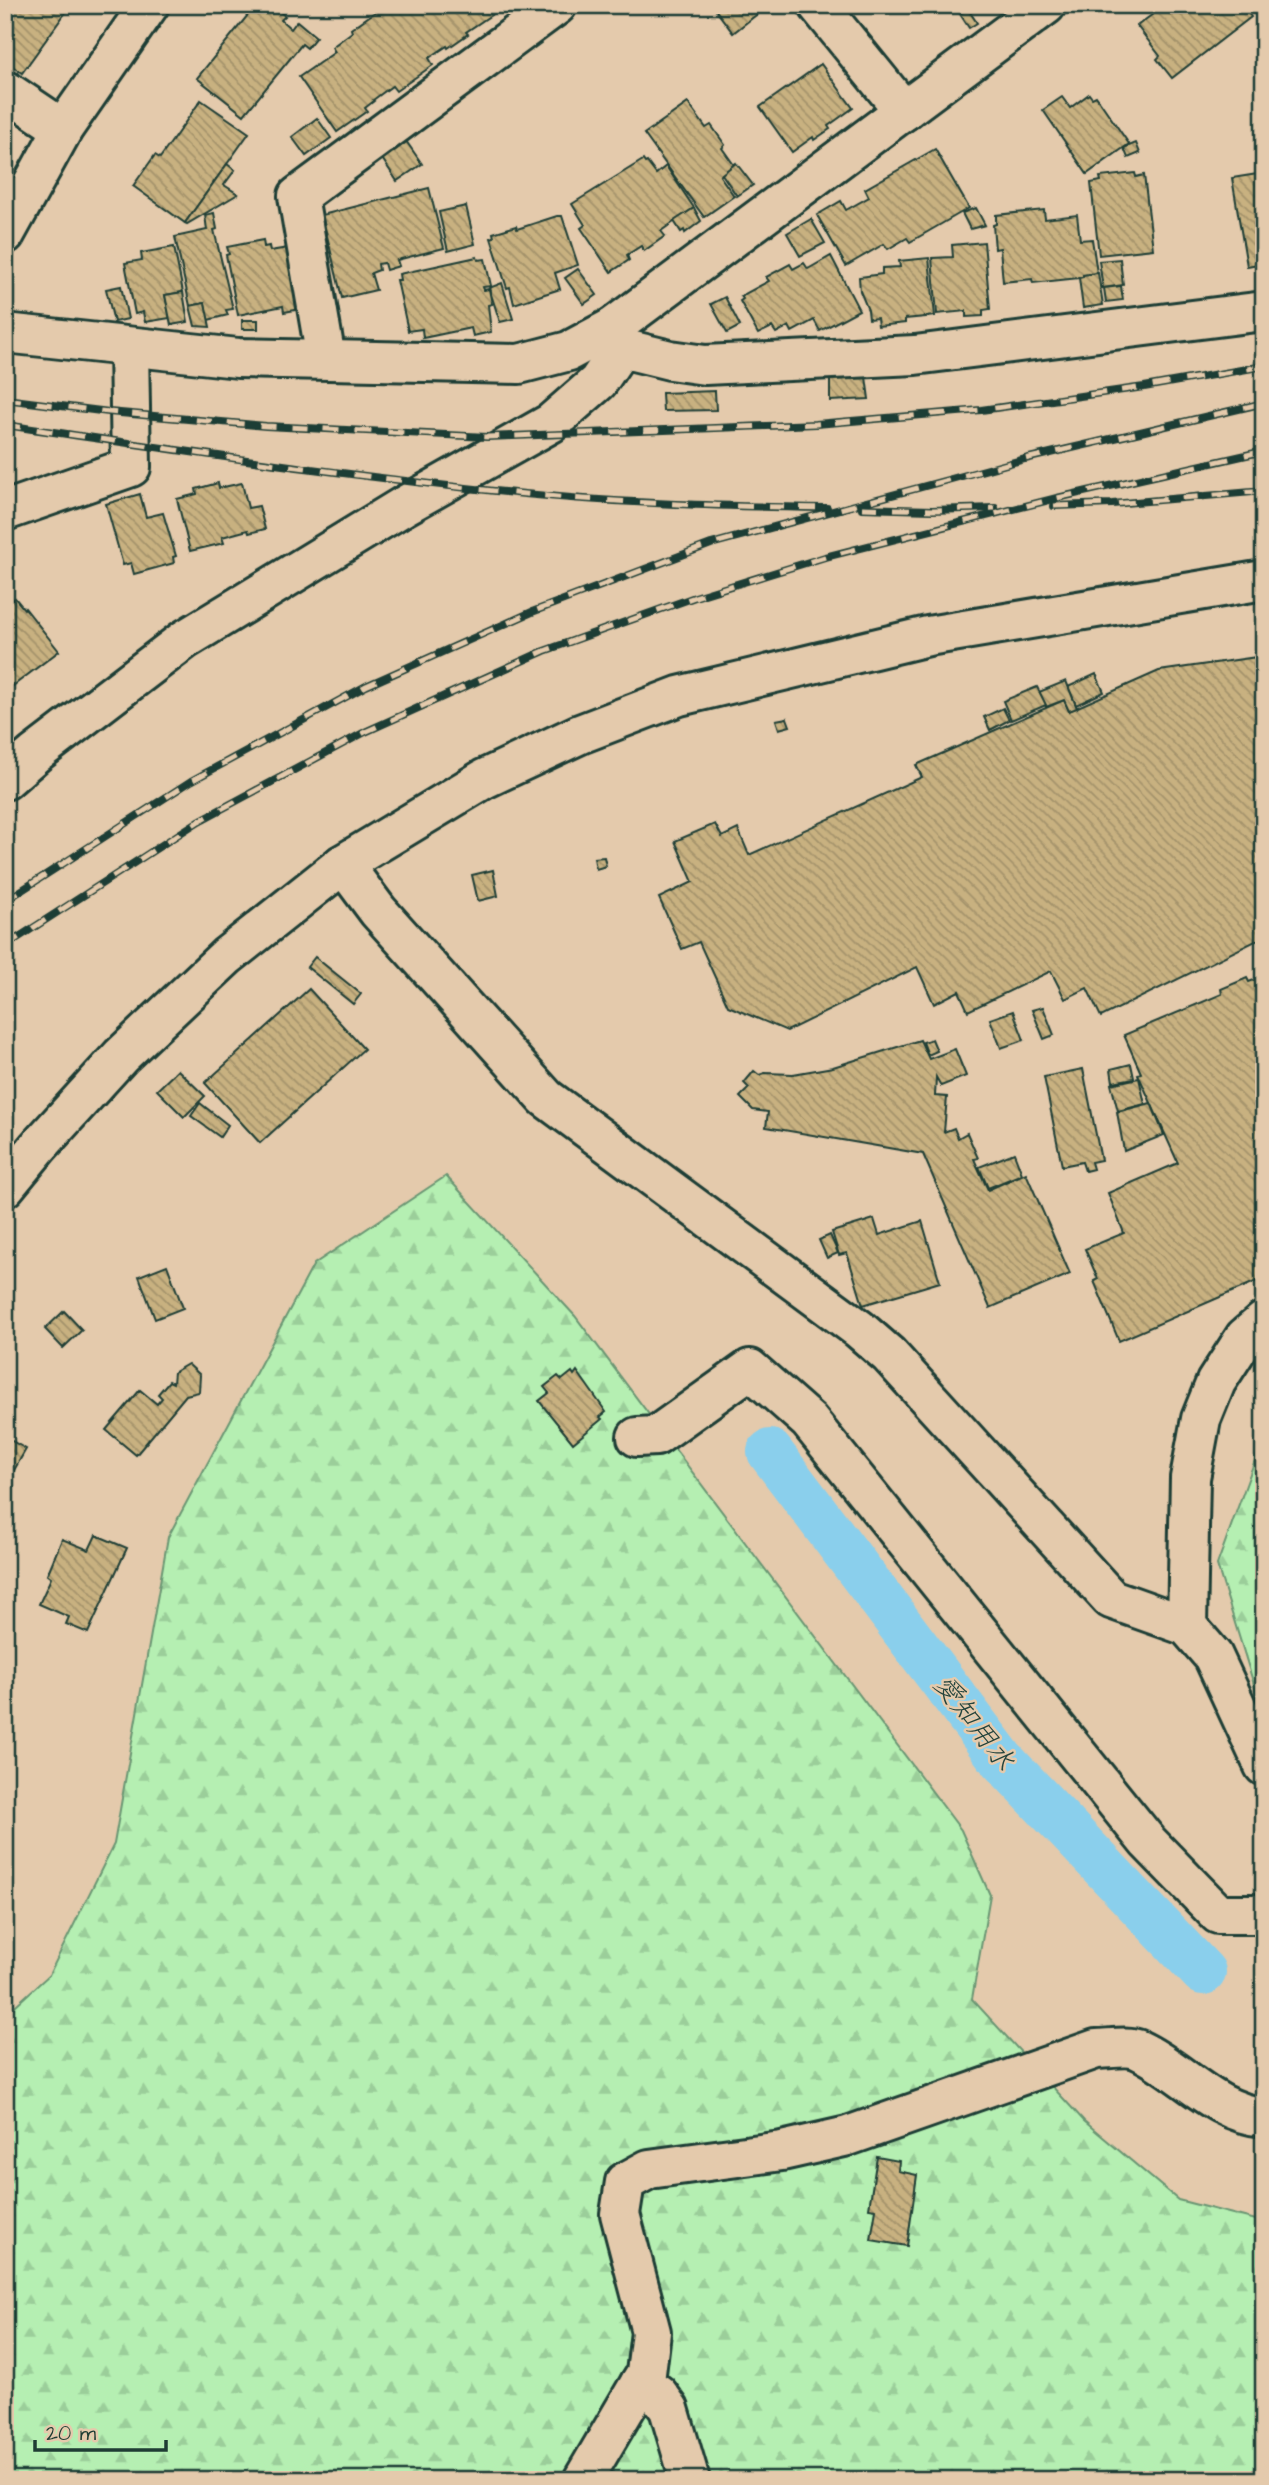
<svg xmlns="http://www.w3.org/2000/svg" width="1269" height="2485" font-family="'Architects Daughter','Klee One',sans-serif">
	<defs>
		<pattern id="forest-firs" width="22" height="20" patternUnits="userSpaceOnUse" patternTransform="scale(1.75)"><rect width="22" height="20" fill="#b5efb2"/><path d="M5 1l3.5 6h-7zM16 11l3.5 6h-7z" fill="#9bce9a"/></pattern>
		<pattern id="building-back-hatch" width="6" height="6" patternUnits="userSpaceOnUse" patternTransform="scale(1.75)"><rect width="6" height="6" fill="#c8b180"/><path d="M-1 5l2 2M0 0l6 6M5-1l2 2" fill="none" stroke="#a2916a"/></pattern>
	</defs>
	<rect width="100%" height="100%" fill="#e4caac"/>
	<filter id="ink" filterUnits="userSpaceOnUse"><feTurbulence type="fractalNoise" baseFrequency=".0143" numOctaves="2"/><feDisplacementMap in="SourceGraphic" scale="14" xChannelSelector="R" yChannelSelector="G"/><feConvolveMatrix kernelMatrix="1 2 1 2 8 2 1 2 1" color-interpolation-filters="sRGB"/></filter>
	<g filter="url(#ink)">
		<g fill="url(#forest-firs)" stroke="#6a9673" stroke-width="2">
			<path d="M446,1176L575,1316L961,1830L990,1895L972,1999L1084,2121L1178,2200L1264,2222V2480H5V2015L49,1975L114,1844L168,1537L314,1264Z"/>
			<path d="M1264,1435V1717L1217,1565Z"/>
		</g>
		<g fill="none" stroke-linecap="round" stroke-linejoin="round">
			<path stroke="#8acfec" stroke-width="46" d="M770,1452L1002,1760L1203,1972"/>
		</g>
		<g fill="url(#building-back-hatch)" stroke="#1f3d34" stroke-width="2">
			<path d="M5,5H71L22,73L5,61Z"/>
			<path d="M256,5H272L285,16L281,20L291,29L297,21L316,37L307,48L302,44L244,115L197,78Z"/>
			<path d="M385,5L503,7L466,32L468,34L448,48L447,46L429,58L433,65L396,91L392,86L373,100L374,101L365,108L367,111L337,132L299,77L335,52L332,47L352,32L351,29Z"/>
			<path d="M712,5H769L733,33Z"/>
			<path d="M1161,5H1248L1251,10L1248,13L1251,17L1172,78L1157,59L1160,56L1137,26L1157,11L1156,9Z"/>
			<path d="M968,9L977,23L969,28L960,14Z"/>
			<path d="M821,64L853,108L828,126L830,129L814,140L813,137L792,152L760,107Z"/>
			<path d="M1089,94L1092,98L1096,96L1129,144L1087,174L1043,110L1062,97L1070,108Z"/>
			<path d="M201,100L249,133L185,223L133,186L155,155L160,158Z"/>
			<path d="M688,103L706,128L711,125L725,145L722,148L734,165L720,176L734,196L704,217L644,134Z"/>
			<path d="M317,118L331,138L306,156L292,137Z"/>
			<path d="M397,128L422,164L397,181L373,145Z"/>
			<path d="M1136,143L1140,153L1128,158L1124,148Z"/>
			<path d="M935,149L969,208L910,242L907,238L888,249L884,244L846,266L817,215L841,201L846,210L869,197L865,189Z"/>
			<path d="M643,160L645,163L647,162L656,174L666,166L694,208L661,231L665,236L644,251L641,246L627,255L629,260L611,272L581,228L585,225L572,204Z"/>
			<path d="M736,163L753,185L737,196L722,174Z"/>
			<path d="M227,164L235,170L224,185L238,194L187,224L185,223Z"/>
			<path d="M1135,173L1136,177L1144,175L1153,249L1099,255L1091,183L1101,181L1100,177Z"/>
			<path d="M1264,173V263L1247,266L1232,178Z"/>
			<path d="M429,188L444,248L397,260L399,266L386,270L384,263L378,264L379,270L371,273L376,290L342,298L322,215Z"/>
			<path d="M466,206L475,244L448,251L439,212Z"/>
			<path d="M694,208L701,221L685,233L684,230L681,232L674,221Z"/>
			<path d="M976,208L985,225L970,229L962,213Z"/>
			<path d="M1044,210L1045,219L1077,215L1080,240L1092,239L1097,273L1083,275V277L1079,278L1033,283L1032,279L1003,282L1000,248L995,249L993,225L996,224V215Z"/>
			<path d="M214,213L217,229L214,230L233,309L226,310L228,315L208,320L205,303L190,306L175,237L207,230L205,215Z"/>
			<path d="M557,216H562L578,265L555,273L560,289L514,304L510,287L507,288L491,238L494,237L493,233L516,226L517,229Z"/>
			<path d="M811,219L825,243L800,256L787,233Z"/>
			<path d="M263,240L264,247L269,246L270,251L288,248L301,309L284,312L283,306L238,315L226,255L229,254L227,247Z"/>
			<path d="M984,242L990,309L983,310V316L966,317V311L937,314L932,258L953,257L952,245Z"/>
			<path d="M174,247L183,292L165,295L170,318L145,322L143,312L135,314L125,263L142,260L141,253Z"/>
			<path d="M831,256L859,310L820,331L814,320L792,332L789,326L776,333L772,327L758,334L740,301L743,299L741,296L769,281L766,277L790,264L793,269L804,263L808,269Z"/>
			<path d="M477,257L478,260L485,259L491,286L483,287L484,290L489,289L492,304L488,305L491,332L473,336L471,328L423,338L422,329L408,331L397,280H400L399,274Z"/>
			<path d="M929,258L935,316L905,319V323L878,326L877,318L869,319L868,310L860,291L859,277L882,274V268L900,267L899,261Z"/>
			<path d="M1120,259L1123,285L1103,288L1099,261Z"/>
			<path d="M578,269L597,295L584,304L565,278Z"/>
			<path d="M1098,273L1103,305L1083,308L1079,278L1083,277V275Z"/>
			<path d="M502,283L513,319L500,322L489,288Z"/>
			<path d="M121,286L128,319L114,322L106,289Z"/>
			<path d="M1121,286L1123,300L1106,302L1104,288Z"/>
			<path d="M183,292L188,322L171,325L165,295Z"/>
			<path d="M725,297L740,326L727,333L711,304Z"/>
			<path d="M205,303L210,327L195,326L190,306Z"/>
			<rect x="242" y="320" width="16" height="9"/>
			<path d="M866,377L869,399L830,401V380Z"/>
			<path d="M715,391L716,410L663,411L662,393Z"/>
			<path d="M218,483L219,488L242,483L248,508L259,506L265,529L249,533L248,530L222,537L224,543L190,551L177,499L197,494L196,489Z"/>
			<path d="M140,494L146,517L163,513L176,556L173,557L174,563L134,574L131,563L123,565L106,504Z"/>
			<path d="M15,598L24,609L25,608L59,651L5,692V606Z"/>
			<path d="M1264,656V937L1101,1017L1087,988L1065,999L1051,971L968,1011L959,991L934,1004L917,967L787,1031L728,1006L699,942L682,949L659,898L693,882L675,841L715,824L722,837L738,829L749,855L922,777L916,765L1064,700L1069,711L1159,671Z"/>
			<path d="M1096,674L1104,692L1076,705L1068,687Z"/>
			<path d="M1066,681L1077,708L1069,711L1064,700L1046,707L1039,692Z"/>
			<path d="M1037,687L1046,705L1011,720L1003,701Z"/>
			<path d="M1003,708L1009,720L990,730L984,717Z"/>
			<path d="M787,718L790,726L779,729L776,720Z"/>
			<path d="M604,857L606,866L596,869L594,858Z"/>
			<path d="M493,870L498,896L478,901L472,875Z"/>
			<path d="M315,957L361,994L353,1004L307,967Z"/>
			<path d="M1247,978L1249,982L1259,978L1264,988V1278L1119,1341L1094,1281L1098,1279L1085,1249L1124,1233L1108,1193L1178,1163L1138,1074L1141,1073L1124,1035L1222,994L1221,989Z"/>
			<path d="M309,989L364,1049L260,1143L205,1083Z"/>
			<path d="M1043,1007L1054,1035L1044,1039L1032,1010Z"/>
			<path d="M1013,1011L1024,1040L1001,1048L990,1019Z"/>
			<path d="M932,1039L937,1051L928,1055L923,1042Z"/>
			<path d="M920,1040L929,1059L955,1049L966,1076L941,1086L936,1077L935,1096L947,1097L944,1132L954,1128L958,1138L967,1133L978,1158L974,1159L988,1190L1026,1173L1070,1274L990,1308L923,1154L766,1127L768,1112L753,1110L740,1097L749,1088L744,1083L754,1071L759,1075L765,1073L793,1074L833,1067Z"/>
			<path d="M1131,1064L1134,1078L1113,1082L1111,1069Z"/>
			<path d="M1083,1069L1101,1160L1091,1162L1093,1169L1085,1171L1082,1162L1062,1166L1044,1077Z"/>
			<path d="M178,1070L205,1096L184,1117L157,1090Z"/>
			<path d="M1139,1078L1145,1104L1118,1111L1111,1084Z"/>
			<path d="M200,1103L228,1125L220,1137L191,1116Z"/>
			<path d="M1151,1103L1164,1135L1124,1151L1117,1112Z"/>
			<path d="M1014,1153L1022,1174L988,1188L979,1167Z"/>
			<path d="M874,1219L879,1235L922,1221L940,1282L863,1305L847,1253L839,1255L832,1232Z"/>
			<path d="M830,1235L838,1253L827,1258L819,1240Z"/>
			<path d="M167,1265L183,1308L155,1319L139,1276Z"/>
			<path d="M64,1311L82,1330L63,1348L45,1329Z"/>
			<path d="M188,1364L200,1375L199,1392L186,1395L136,1455L106,1430L140,1390L157,1404L162,1398L158,1394L169,1381L173,1383L174,1372Z"/>
			<path d="M577,1371L606,1412L600,1417L602,1419L573,1443L539,1401L549,1393L544,1387L558,1376L562,1380L572,1372L574,1375Z"/>
			<path d="M5,1437L26,1449L5,1486Z"/>
			<path d="M96,1535L127,1548L88,1633L66,1624L69,1617L39,1604L51,1578L47,1575L62,1539L89,1550Z"/>
			<path d="M877,2157L899,2161L898,2171L917,2175L907,2246L871,2240L876,2209L869,2208Z"/>
		</g>
		<g fill="none" stroke-linecap="round" stroke-linejoin="round">
			<defs>
				<g id="minor">
					<path d="M818,5L904,111"/>
					<path d="M5,90L63,129"/>
					<path d="M5,333L238,358L519,364L569,351L612,328L621,348L670,360L705,365L915,355L1264,311"/>
					<path d="M326,359L298,196L557,5"/>
					<path d="M5,511L131,467L129,347"/>
					<path d="M5,780L35,754L184,640L402,507L551,423L598,382L621,348"/>
					<path d="M343,864L378,911L546,1098L859,1329L889,1355L1111,1599L1187,1626L1213,1656L1264,1766"/>
					<path d="M637,1437L656,1436L750,1369L809,1421L1148,1842L1218,1914H1264"/>
					<path d="M1187,1626L1190,1478L1201,1419L1216,1382L1245,1337L1264,1321"/>
					<path d="M640,2383L658,2394L669,2409L690,2480"/>
					<path d="M583,2480L646,2373L651,2332L620,2214L625,2182L649,2169L782,2151L848,2136L1096,2049C1108,2049 1129,2045 1139,2050C1182,2070 1214,2113 1264,2117"/>
				</g>
				<g id="tertiary">
					<path d="M612,328L1046,5"/>
					<path d="M5,1187L38,1147L121,1056L227,956L343,864L484,779L580,734L679,696L928,636L1264,580"/>
				</g>
				<path id="secondary" d="M5,234L63,129L149,5"/>
			</defs>
			<use href="#minor" stroke="#1f3d34" stroke-width="44"/>
			<use href="#tertiary" stroke="#1f3d34" stroke-width="44"/>
			<use href="#secondary" stroke="#1f3d34" stroke-width="44"/>
			<use href="#minor" stroke="#e4caac" stroke-width="38"/>
			<use href="#tertiary" stroke="#e4caac" stroke-width="38"/>
			<use href="#secondary" stroke="#e4caac" stroke-width="38"/>
			<defs>
				<g id="rail">
					<path d="M5,399L109,412L266,426L487,437L816,424L981,410L1144,387L1264,366"/>
					<path d="M5,425C178,450 351,477 525,494C625,504 727,506 827,508"/>
					<path d="M1054,506L1112,504L1264,491"/>
					<path d="M862,508L932,510L995,508"/>
					<path d="M5,901L191,781L366,686L532,612L711,544L1025,459L1264,403"/>
					<path d="M5,946L199,821L365,732L544,651L695,597L825,557L1057,498L1264,451"/>
				</g>
			</defs>
			<use href="#rail" stroke="#1f3d34" stroke-width="8"/>
			<use href="#rail" stroke="#e4caac" stroke-width="5" stroke-dasharray="16" stroke-linecap="butt"/>
		</g>
	</g>
	<g text-anchor="middle" stroke-width="5" stroke-linejoin="round" paint-order="stroke">
		<g font-size="28" font-style="italic" fill="#24443d" stroke="#e4caac">
			<text transform="translate(975 1722) rotate(52)" y="10">愛知用水</text>
		</g>
	</g>
	<rect width="1269" height="2485" fill="none" stroke="#e4caac" stroke-width="28"/>
	<rect x="14" y="14" width="1241" height="2457" fill="none" stroke="#1f3d34" stroke-width="2.5" filter="url(#ink)"/>
	<path d="M35 2440v10h131v-10" fill="none" stroke="#1f3d34" stroke-width="3.5"/>
	<text x="46" y="2440" font-size="21" fill="#1f3d34" stroke="#e4caac" stroke-width="5" paint-order="stroke">20 m</text>
</svg>
